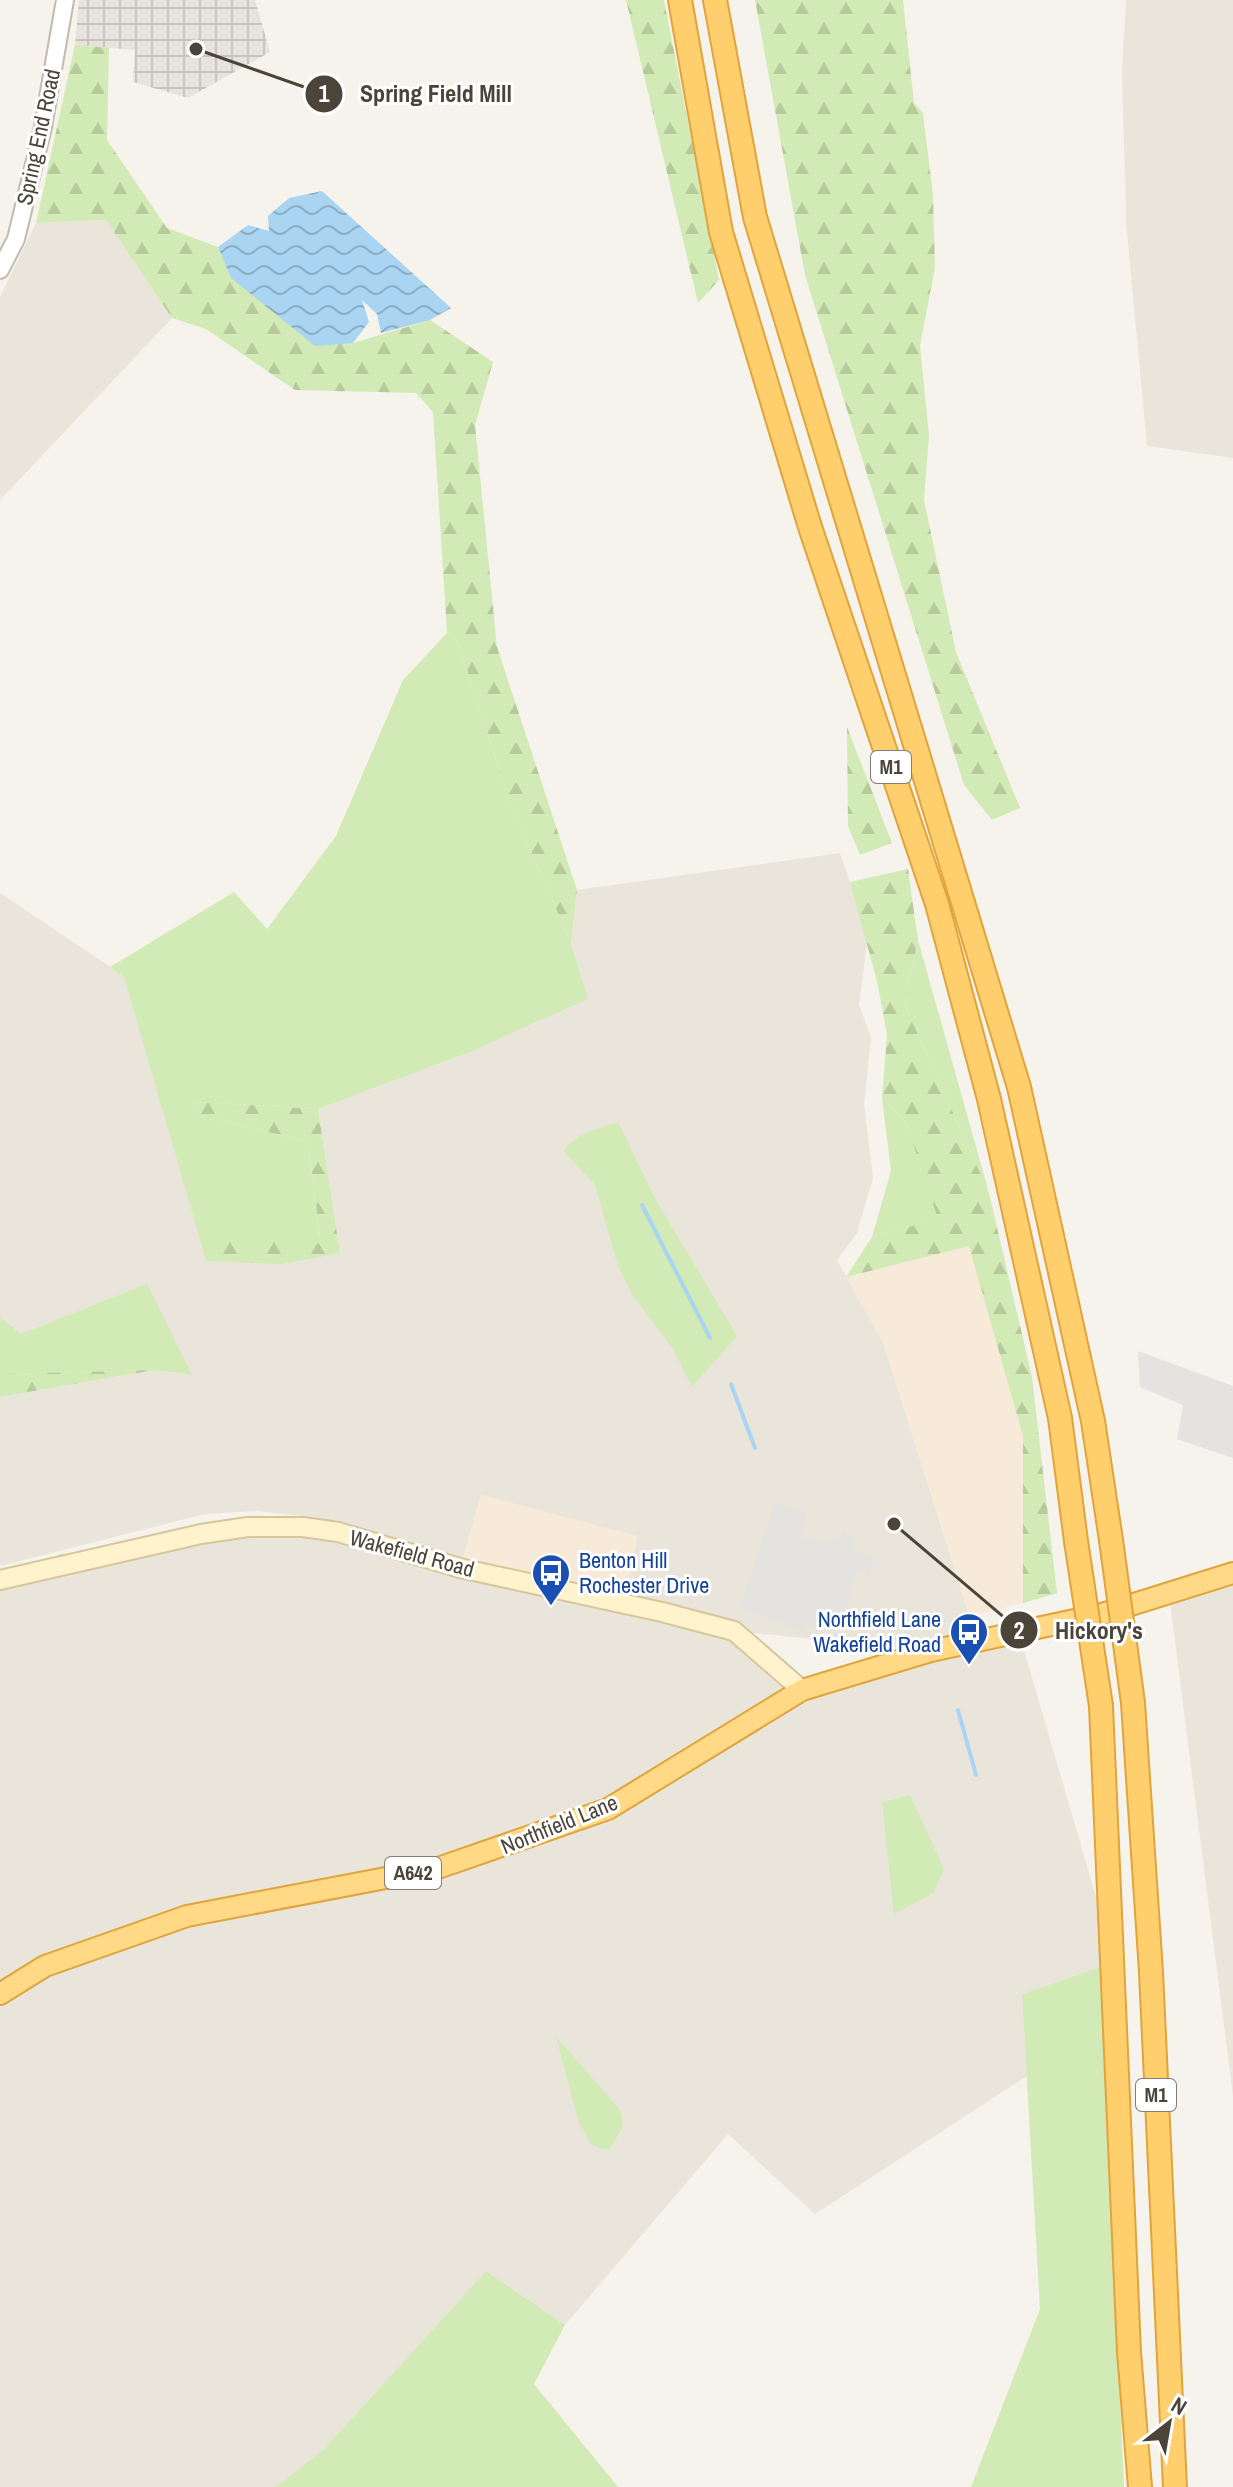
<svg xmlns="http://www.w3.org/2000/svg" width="1233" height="2487" font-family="'Archivo Narrow',sans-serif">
	<defs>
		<pattern id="industrial-grid" width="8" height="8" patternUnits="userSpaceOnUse" patternTransform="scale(2)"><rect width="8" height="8" fill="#e6e2dd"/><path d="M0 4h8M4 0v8" fill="none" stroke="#c7c3be"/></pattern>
		<pattern id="forest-firs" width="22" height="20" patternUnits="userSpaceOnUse" patternTransform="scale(2)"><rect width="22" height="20" fill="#d2eab5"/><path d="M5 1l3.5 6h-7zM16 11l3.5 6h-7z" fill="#b6ca9c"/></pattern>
		<pattern id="water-waves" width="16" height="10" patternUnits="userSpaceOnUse" patternTransform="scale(2)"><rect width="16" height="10" fill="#a9d4f2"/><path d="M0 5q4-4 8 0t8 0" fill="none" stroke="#8caec5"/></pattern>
	</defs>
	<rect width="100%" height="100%" fill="#f6f3ec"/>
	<g fill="#eae5da" fill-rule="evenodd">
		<path d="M1126,0H1233V458L1147,446L1126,221L1122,69Z"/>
		<path d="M106,220L172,318L0,500V297L36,223Z"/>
		<path d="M840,853L868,935L859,1005L871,1038L864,1104L873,1178L857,1233L837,1260L883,1342L977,1640L1019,1633L1115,1962L1022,1994L1027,2076L815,2214L728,2134L565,2325L486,2271L324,2449L282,2484L276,2487H0V1580L25,1576L61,1553L89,1558L303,1527L624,1603L637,1537L481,1495L462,1561L310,1517L257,1511L205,1514L0,1566V1397L154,1370L191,1375L147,1285L21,1335L0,1317V893L124,976L160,1098L340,1253L318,1109L470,1052L588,999L571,943L577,890ZM736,1631L928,1651L803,1690Z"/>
		<path d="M1233,1573V2096L1169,1594Z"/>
	</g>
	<g fill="#f7ead8">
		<path d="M969,1245L1023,1436V1603L970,1617L883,1342L846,1277Z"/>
		<path d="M481,1495L637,1536L624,1604L460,1568Z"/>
	</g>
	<path fill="url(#industrial-grid)" d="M79,0H255L270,52L188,98L133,82L135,50L75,45Z"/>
	<g fill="#d2eab5">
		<path d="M447,633L458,642L510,804L571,943L588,999L470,1052L318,1109L195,1102L200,1115L308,1142L321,1245L199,1236L124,977L110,967L234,892L267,929L336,836L403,680Z"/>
		<path d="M918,940L989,1193L904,1003Z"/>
		<path d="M882,1098L906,1122L939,1219L872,1237L891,1171Z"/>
		<path d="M618,1122L656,1200L737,1336L692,1387L672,1348L632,1294L617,1263L595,1185L564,1151C574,1135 600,1127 618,1122Z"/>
		<path d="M147,1284L192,1375L154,1370L0,1374V1317L21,1334Z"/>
		<path d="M910,1795L944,1869L933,1893L894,1914L882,1802Z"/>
		<path d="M1100,1967L1124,2487H971L1040,2309L1022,1994Z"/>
		<path d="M556,2037L621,2111L623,2126L610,2149H600L590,2143L579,2123Z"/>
		<path d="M486,2271L565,2325L534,2384L618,2487H276L324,2449Z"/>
	</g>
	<g fill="url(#forest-firs)">
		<path d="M626,0H664L719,280L698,303Z"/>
		<path d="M755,0H903L914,103L923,113L933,195L935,267L920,346L929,435L924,500L956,652L1020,808L992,820L964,785L805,275Z"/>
		<path d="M75,45L109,48L107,140L167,228L218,247L231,278L353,343L430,320L493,362L475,425L497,647L577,890L571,943L510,804L458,642L447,633L433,412L416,393L295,390L206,329L172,318L106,220L36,223Z"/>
		<path d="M847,727L892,843L860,855L848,826Z"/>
		<path d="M908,869L918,940L904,1003L989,1193L1032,1377L1057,1593L1023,1603V1436L969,1246L846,1277L872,1237L938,1219L906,1122L882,1098L887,1035L877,981L850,882Z"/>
		<path d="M195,1102L318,1109L340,1253L282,1264L206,1261L199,1236L321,1244L308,1142L200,1115Z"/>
		<path d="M154,1370L0,1397V1374Z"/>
	</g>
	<g fill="#e5e3e0">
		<path d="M1138,1351L1233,1386V1458L1177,1439L1183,1405L1140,1387Z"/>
		<path d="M775,1503L807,1514L801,1537L818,1542L838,1541L843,1531L853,1536L849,1547L877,1561L869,1574L859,1570L852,1577L846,1620L835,1630L827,1631L806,1624L803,1632L740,1607Z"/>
	</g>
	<path fill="url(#water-waves)" d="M322,191L451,308L430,320L381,333L377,314L362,300L369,322L353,343L315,346L231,278L218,247L248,225L269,231L268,216L289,198Z"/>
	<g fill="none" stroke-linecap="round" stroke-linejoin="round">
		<g stroke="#a9d4f2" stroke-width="4">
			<path d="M642,1205L710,1338"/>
			<path d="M731,1384L755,1448"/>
			<path d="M958,1710L976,1775"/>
		</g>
		<defs>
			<path id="tertiary" d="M0,270L16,239L43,127L65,0"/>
			<path id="secondary" d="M0,1580L201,1534L248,1527H303L338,1532L460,1568L662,1612L734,1631L802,1690"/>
			<path id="trunk" d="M0,1994L45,1966L187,1916L438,1868L608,1809L802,1690L931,1651L1102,1614L1233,1573"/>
			<g id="motorway">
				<path d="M680,0L721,232L810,527L937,904L989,1099L1060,1418L1076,1541"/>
				<path d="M715,0L755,217L1019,1087L1093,1421L1111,1540"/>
				<path d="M1133,1703L1151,1972L1175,2487"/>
				<path d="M1101,1706L1129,2352L1140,2487"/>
			</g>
		</defs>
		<use href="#tertiary" stroke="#c2bbae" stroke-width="20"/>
		<use href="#secondary" stroke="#d6c79b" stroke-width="22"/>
		<use href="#trunk" stroke="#e0a43c" stroke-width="24"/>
		<use href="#motorway" stroke="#e0a43c" stroke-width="26"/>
		<use href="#tertiary" stroke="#fff" stroke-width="16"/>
		<use href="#secondary" stroke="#fff3cd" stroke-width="18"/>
		<use href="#trunk" stroke="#ffd985" stroke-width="20"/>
		<use href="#motorway" stroke="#ffcf6e" stroke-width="22"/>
		<defs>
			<g id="motorway-bridge">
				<path d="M1111,1540L1133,1703"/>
				<path d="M1076,1541L1101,1706"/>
			</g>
		</defs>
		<use href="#motorway-bridge" stroke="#e0a43c" stroke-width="26" stroke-linecap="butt"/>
		<use href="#motorway-bridge" stroke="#ffcf6e" stroke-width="22"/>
	</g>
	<defs>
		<symbol id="bus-pin" viewBox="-11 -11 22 30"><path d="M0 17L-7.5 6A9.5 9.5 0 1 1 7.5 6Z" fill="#1a4fb4" stroke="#fff"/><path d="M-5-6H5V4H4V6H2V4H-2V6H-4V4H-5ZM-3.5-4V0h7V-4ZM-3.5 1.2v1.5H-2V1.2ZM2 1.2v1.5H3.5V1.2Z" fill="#fff"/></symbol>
	</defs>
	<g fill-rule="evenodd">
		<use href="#bus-pin" x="529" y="1551" width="44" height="60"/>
		<use href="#bus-pin" x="947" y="1610" width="44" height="60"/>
	</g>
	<g text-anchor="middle" stroke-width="6" stroke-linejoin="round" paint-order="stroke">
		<g fill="#fff" stroke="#817c74" stroke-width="2">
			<rect x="871" y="751" width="40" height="32" rx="6"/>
			<rect x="385" y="1857" width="56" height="32" rx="6"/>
			<rect x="1136" y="2079" width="40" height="32" rx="6"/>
		</g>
		<g font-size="20" font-weight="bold" fill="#4b4439">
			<text x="891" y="774">M1</text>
			<text x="413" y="1880">A642</text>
			<text x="1156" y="2102">M1</text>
		</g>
		<g font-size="22" fill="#4b4439" stroke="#fff">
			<text transform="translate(38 137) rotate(-78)" y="8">Spring End Road</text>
			<text transform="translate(412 1553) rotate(15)" y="8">Wakefield Road</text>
			<text transform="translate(559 1824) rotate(-22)" y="8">Northfield Lane</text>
		</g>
		<g font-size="22" fill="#164399" stroke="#fff" text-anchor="start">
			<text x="579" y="1568">Benton Hill<tspan x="579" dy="25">Rochester Drive</tspan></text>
			<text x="941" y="1627" text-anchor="end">Northfield Lane<tspan x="941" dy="25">Wakefield Road</tspan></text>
		</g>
	</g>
	<path fill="none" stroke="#4b4439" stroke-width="3" d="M196 49L324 94M894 1524L1019 1630"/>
	<g fill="#4b4439" stroke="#fff" stroke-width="3">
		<circle cx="196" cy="49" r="8"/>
		<circle cx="894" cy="1524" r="8"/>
		<circle cx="324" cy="94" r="20"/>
		<circle cx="1019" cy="1630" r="20"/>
	</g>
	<g font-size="24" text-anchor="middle" font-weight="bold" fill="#fff">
		<text x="324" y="102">1</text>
		<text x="1019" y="1639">2</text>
	</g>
	<g font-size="24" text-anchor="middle" font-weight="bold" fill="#4b4439" stroke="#fff" stroke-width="6" stroke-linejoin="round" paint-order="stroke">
		<text x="436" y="102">Spring Field Mill</text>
		<text x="1099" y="1639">Hickory's</text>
	</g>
	<g transform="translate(1169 2423) rotate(31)" stroke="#ffffff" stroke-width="6" paint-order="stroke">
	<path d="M0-6L14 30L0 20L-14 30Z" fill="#4b4439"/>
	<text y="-12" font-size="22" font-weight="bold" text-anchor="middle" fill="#4b4439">N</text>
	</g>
</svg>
